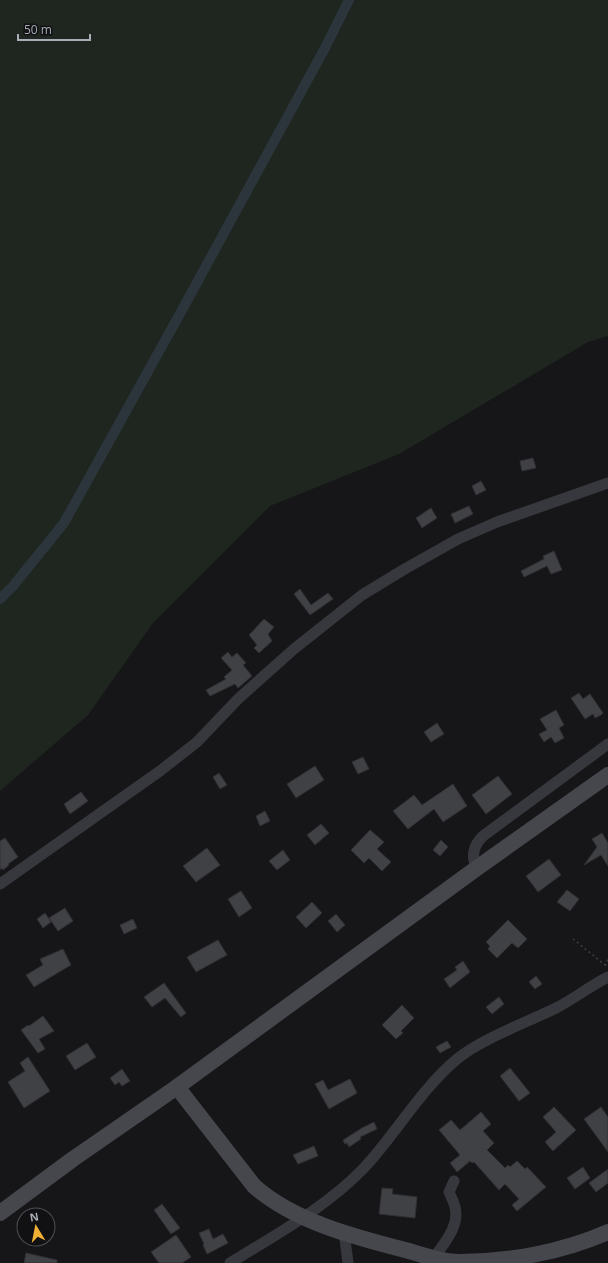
<svg xmlns="http://www.w3.org/2000/svg" width="608" height="1263" font-family="'Open Sans',sans-serif">
	<rect width="100%" height="100%" fill="#161618"/>
	<path fill="#1e261f" d="M0,0H608V336L588,342L399,454L270,506L153,623L88,715L0,791Z"/>
	<g fill="none" stroke-linecap="round" stroke-linejoin="round">
		<path stroke="#2c353c" stroke-width="10" d="M0,599L13,586L64,523L182,310L325,48L349,0"/>
	</g>
	<g fill="#404145" stroke="#303034">
		<path d="M533,458L536,468L522,471L520,461Z"/>
		<path d="M481,481L486,490L476,495L472,486Z"/>
		<path d="M469,506L473,514L455,523L451,514Z"/>
		<path d="M431,508L437,518L422,528L416,518Z"/>
		<path d="M554,551L562,570L551,574L547,566L524,577L521,571L544,559L543,556Z"/>
		<path d="M300,589L311,605L328,593L333,599L310,615L294,594Z"/>
		<path d="M264,619L274,627L268,634L272,641L259,653L254,648L257,645L249,635Z"/>
		<path d="M228,652L232,657L237,653L246,663L243,665L252,676L238,688L235,684L210,696L206,690L226,679L224,677L232,670L221,658Z"/>
		<path d="M579,693L583,699L590,694L603,713L601,715L595,718L593,714L585,719L571,698Z"/>
		<path d="M556,710L564,725L559,728L564,738L555,743L551,737L544,742L539,734L547,730L540,719Z"/>
		<path d="M437,723L444,734L431,742L424,732Z"/>
		<path d="M363,757L369,769L358,774L352,762Z"/>
		<path d="M315,766L324,780L296,798L287,784Z"/>
		<path d="M219,773L227,785L220,789L213,777Z"/>
		<path d="M498,776L512,794L486,814L472,795Z"/>
		<path d="M453,784L467,806L443,822L434,809L408,829L393,811L414,795L422,805Z"/>
		<path d="M81,792L88,801L70,814L64,804Z"/>
		<path d="M265,811L270,821L260,826L256,816Z"/>
		<path d="M321,824L329,833L315,845L307,835Z"/>
		<path d="M370,830L384,842L377,849L391,862L382,871L369,858L364,863L351,850Z"/>
		<path d="M602,833L608,843V866L601,855L584,865L597,847L592,839Z"/>
		<path d="M5,838L18,857L8,864L9,865L3,870L2,868L0,870V841Z"/>
		<path d="M441,840L448,847L440,856L433,850Z"/>
		<path d="M207,848L220,865L196,882L183,866Z"/>
		<path d="M283,850L290,860L277,870L269,861Z"/>
		<path d="M549,859L561,875L538,892L526,876Z"/>
		<path d="M567,890L579,899L570,911L557,902Z"/>
		<path d="M241,891L252,908L239,917L228,899Z"/>
		<path d="M312,902L322,913L306,928L296,917Z"/>
		<path d="M65,908L73,921L58,931L49,918Z"/>
		<path d="M45,913L51,922L43,928L37,919Z"/>
		<path d="M336,914L345,925L337,932L328,921Z"/>
		<path d="M133,919L137,928L124,934L120,925Z"/>
		<path d="M508,920L527,939L518,948L512,943L497,958L488,949L490,946L486,942Z"/>
		<path d="M218,940L227,955L196,972L187,957Z"/>
		<path d="M63,949L71,965L34,987L26,975L43,965L40,959Z"/>
		<path d="M463,961L470,972L450,988L444,979L457,970L455,967Z"/>
		<path d="M536,976L542,984L535,989L529,982Z"/>
		<path d="M164,983L186,1013L181,1017L165,998L152,1007L144,997Z"/>
		<path d="M499,997L504,1004L492,1014L486,1007Z"/>
		<path d="M402,1005L414,1018L401,1031L403,1033L396,1039L382,1025Z"/>
		<path d="M43,1016L54,1031L39,1039L45,1049L38,1053L21,1030L28,1025L29,1026Z"/>
		<path d="M447,1041L451,1047L440,1053L436,1047Z"/>
		<path d="M87,1043L96,1057L75,1070L66,1056Z"/>
		<path d="M28,1057L50,1091L24,1108L8,1082L25,1071L20,1063Z"/>
		<path d="M510,1068L530,1093L519,1101L500,1076Z"/>
		<path d="M122,1069L130,1081L122,1086L119,1082L115,1085L110,1078Z"/>
		<path d="M350,1079L357,1093L329,1109L315,1084L323,1080L328,1090Z"/>
		<path d="M554,1107L576,1130L553,1151L545,1142L556,1132L543,1117Z"/>
		<path d="M601,1107L608,1117V1152L584,1119Z"/>
		<path d="M481,1112L491,1124L483,1131L494,1143L487,1150L505,1168L508,1165L510,1167L517,1161L525,1169L527,1167L546,1187L517,1211L512,1205L519,1199L505,1184L499,1190L474,1162L472,1163L470,1161L457,1172L450,1163L460,1155L439,1130L451,1120L460,1130Z"/>
		<path d="M374,1122L377,1129L360,1137L361,1139L349,1147L347,1143L345,1144L343,1140L362,1128Z"/>
		<path d="M314,1146L318,1156L298,1164L293,1155Z"/>
		<path d="M583,1167L590,1178L575,1189L567,1178Z"/>
		<path d="M608,1169V1183L596,1192L589,1183Z"/>
		<path d="M382,1188L393,1189L392,1194L417,1197L415,1218L379,1214Z"/>
		<path d="M162,1204L180,1228L171,1234L154,1210Z"/>
		<path d="M209,1229L213,1239L223,1234L228,1243L207,1254L203,1245L204,1244L199,1233Z"/>
		<path d="M176,1235L191,1257L182,1263H159L151,1252Z"/>
		<path d="M26,1253L57,1260V1263H24Z"/>
	</g>
	<g fill="none" stroke-linecap="round" stroke-linejoin="round">
		<g stroke="#3d3f44" stroke-width="1.5" stroke-dasharray="2 3" stroke-linecap="butt">
			<path d="M573,939L605,965"/>
			<path d="M605,966L608,959"/>
		</g>
		<g stroke="#37383d" stroke-width="11">
			<path d="M477,868C470,856 474,845 483,836L608,744"/>
			<path d="M0,884L160,771L197,742L238,699L294,649L362,595L403,570L458,539L497,522L608,483"/>
			<path d="M344,1232L348,1263"/>
			<path d="M230,1263C275,1235 325,1208 363,1169C395,1135 421,1089 457,1059C483,1038 526,1023 556,1008C574,999 590,986 608,977"/>
			<path d="M433,1263L434,1258C444,1243 460,1226 455,1207C454,1202 451,1197 449,1192L454,1181"/>
		</g>
		<g stroke="#45474d" stroke-width="16">
			<path d="M177,1087L254,1186C294,1222 358,1238 409,1251C425,1256 443,1262 460,1262C509,1262 562,1252 608,1232"/>
			<path d="M0,1213L73,1159L177,1087L477,868L608,775"/>
		</g>
	</g>
	<g transform="translate(36 1227) rotate(350)"><circle r="19" fill="#111113" stroke="#4d4f55"/>
	<path d="M0-3L7 15L0 10L-7 15Z" fill="#f2b134"/>
	<text y="-6" font-size="11" font-weight="bold" text-anchor="middle" fill="#a8adb8">N</text>
	</g>
	<path d="M18 34v6h72v-6" fill="none" stroke="#a8adb8" stroke-width="2"/>
	<text x="24" y="34" font-size="12" fill="#a8adb8" stroke="#111113" stroke-width="3" paint-order="stroke">50 m</text>
</svg>
